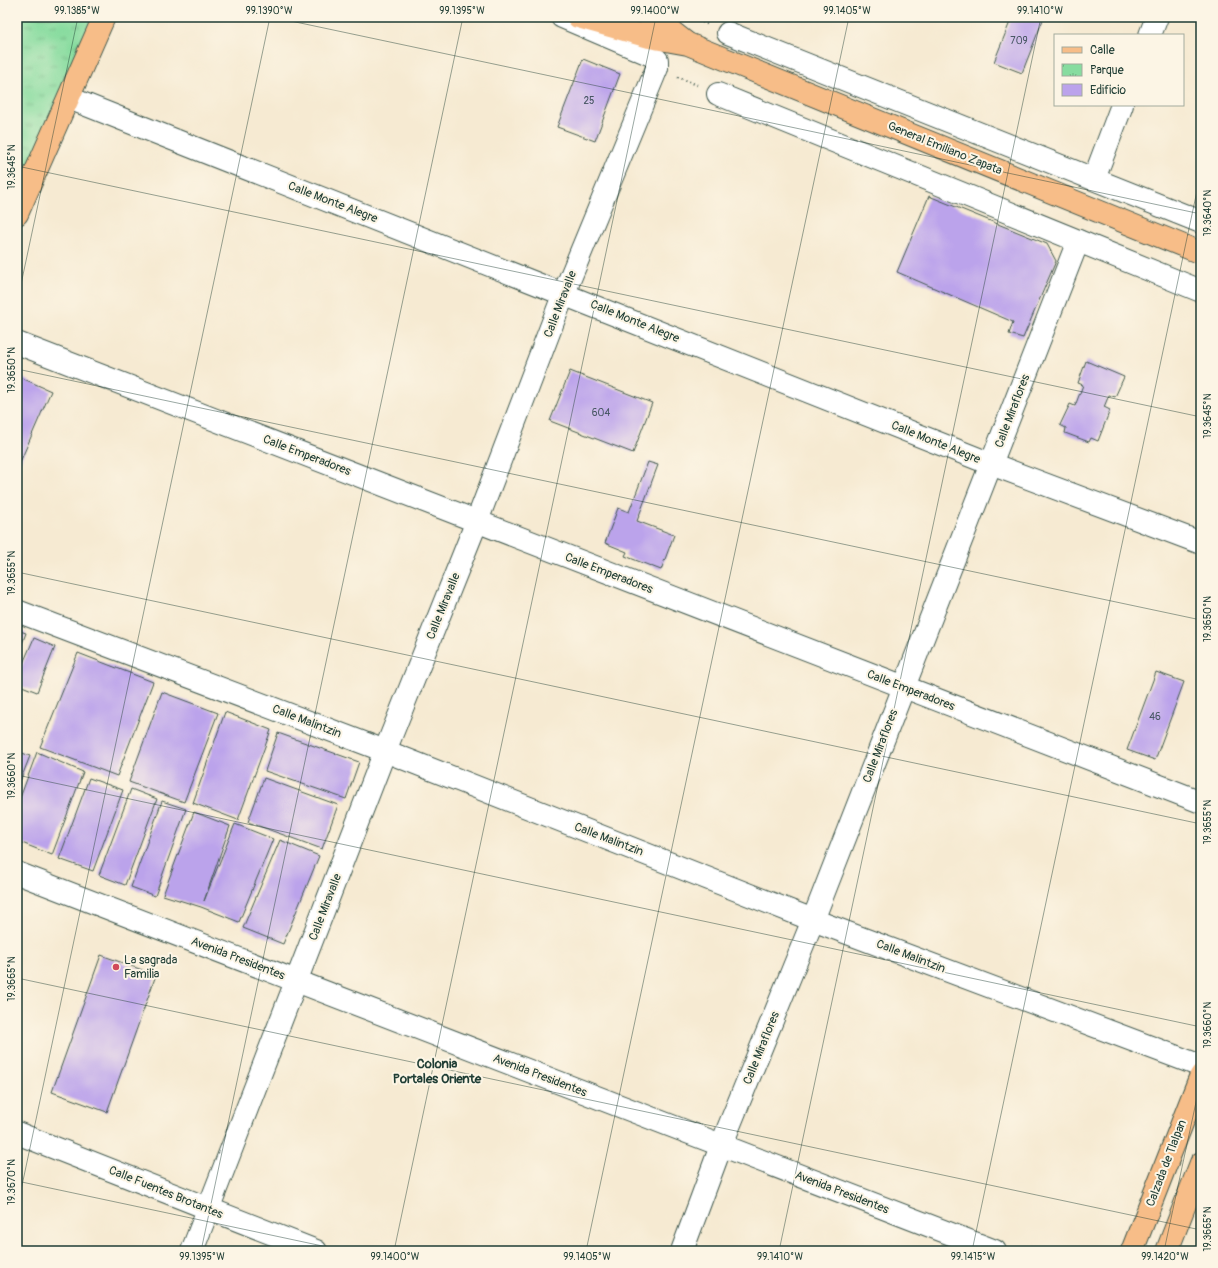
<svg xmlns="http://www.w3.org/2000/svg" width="1218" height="1268" font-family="Pangolin,sans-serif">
	<defs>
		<pattern id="park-tufts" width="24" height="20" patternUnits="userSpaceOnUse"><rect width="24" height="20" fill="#87dc9f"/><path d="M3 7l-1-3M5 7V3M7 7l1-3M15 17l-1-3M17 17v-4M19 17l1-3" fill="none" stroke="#6eb482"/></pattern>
	</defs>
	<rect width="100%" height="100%" fill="#fcf5e5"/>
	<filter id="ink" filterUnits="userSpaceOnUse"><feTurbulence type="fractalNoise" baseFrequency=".025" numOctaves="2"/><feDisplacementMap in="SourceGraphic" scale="8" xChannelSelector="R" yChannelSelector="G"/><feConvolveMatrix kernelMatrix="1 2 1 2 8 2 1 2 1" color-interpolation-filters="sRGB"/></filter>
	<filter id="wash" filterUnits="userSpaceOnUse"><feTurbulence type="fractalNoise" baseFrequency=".012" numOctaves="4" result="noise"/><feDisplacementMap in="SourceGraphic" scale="16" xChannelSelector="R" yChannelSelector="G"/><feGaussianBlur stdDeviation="0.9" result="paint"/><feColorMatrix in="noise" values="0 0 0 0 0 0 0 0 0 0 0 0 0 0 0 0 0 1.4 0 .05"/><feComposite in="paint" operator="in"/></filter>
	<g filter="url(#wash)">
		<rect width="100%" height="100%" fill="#f6ead2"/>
		<path fill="url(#park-tufts)" stroke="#538c6a" d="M17,17H98L17,197Z"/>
		<g id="blocks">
			<g fill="#bba3eb">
				<path d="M1012,17H1044L1022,73L994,62Z"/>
				<path d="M583,59L620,74L595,141L557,127Z"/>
				<path d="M929,196L1047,244L1056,261L1023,338L1009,334L1013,322L897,272Z"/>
				<path d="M1086,361L1124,377L1115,397L1109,395L1104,407L1110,410L1098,441L1091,438L1089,442L1065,433L1066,428L1060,425L1070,404L1075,406L1083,385L1078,383Z"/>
				<path d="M570,371L652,403L633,453L550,421Z"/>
				<path d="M17,376L51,391L17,469Z"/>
				<path d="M648,462L658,465L637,521L674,535L661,570L625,556L627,552L605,543L618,508L629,512Z"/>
				<path d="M17,630L26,633L17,657Z"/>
				<path d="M34,638L55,647L37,692L17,684V677Z"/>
				<path d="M78,653L153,682L117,776L40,747Z"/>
				<path d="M1156,672L1184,682L1155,760L1127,750Z"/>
				<path d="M162,692L218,713L184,802L129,782Z"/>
				<path d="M225,712L271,730L238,820L193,803Z"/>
				<path d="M278,733L359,762L346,799L265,771Z"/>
				<path d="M17,751L30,756L17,789Z"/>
				<path d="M37,752L83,772L52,855L17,841V806Z"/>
				<path d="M89,778L123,790L93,871L59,859Z"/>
				<path d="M264,778L338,805L322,849L248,822Z"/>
				<path d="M131,789L157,799L125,885L99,875Z"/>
				<path d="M162,801L186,809L155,896L131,887Z"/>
				<path d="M194,812L230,826L204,901L235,824L273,839L239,922L201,907L163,895Z"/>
				<path d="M280,840L319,856L283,944L243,928Z"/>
				<path d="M101,955L156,975L107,1112L52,1092Z"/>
			</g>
		</g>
	</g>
	<g filter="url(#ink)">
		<use href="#blocks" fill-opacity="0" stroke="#3f574c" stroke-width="1"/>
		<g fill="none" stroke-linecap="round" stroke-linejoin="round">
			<defs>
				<g id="minor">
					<path d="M728,33L1201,222"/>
					<path d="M1150,35L1157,17"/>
					<path d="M718,94L1201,291"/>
					<path d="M69,98L991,464L1201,543"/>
					<path d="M1094,179L1122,105"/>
					<path d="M17,343L1201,802"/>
					<path d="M17,611L385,751L813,920L1201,1066"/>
					<path d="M17,873L995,1251"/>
					<path d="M17,1133L316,1251"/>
					<path d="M192,1251L385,751L477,521L564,293L657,68V60L651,55L562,17"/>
					<path d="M682,1251L721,1146L813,920L1078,241"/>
				</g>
				<g id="major">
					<path d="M578,17L649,37L688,44L1201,253"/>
					<path d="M649,17L658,21L685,42"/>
					<path d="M17,214L104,17"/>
					<path d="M1132,1251L1201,1075"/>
				</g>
				<path id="highway" d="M1167,1251L1201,1163"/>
			</defs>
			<use href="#minor" stroke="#3f574c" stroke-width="24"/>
			<use href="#major" stroke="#3f574c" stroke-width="24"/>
			<use href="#highway" stroke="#3f574c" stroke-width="24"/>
			<g stroke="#3f574c" stroke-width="2.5" stroke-dasharray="1 3" stroke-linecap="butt">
				<path d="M695,19L707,24"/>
				<path d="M678,77L697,85"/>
			</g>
			<use href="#minor" stroke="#fff" stroke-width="22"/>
			<use href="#major" stroke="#f7bd88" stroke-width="22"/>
			<use href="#highway" stroke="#f7bd88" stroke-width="22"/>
			<defs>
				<path id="rail" d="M1199,1251L1201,1245"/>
			</defs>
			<use href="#rail" stroke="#1f3d34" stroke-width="4.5"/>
			<use href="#rail" stroke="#fcf5e5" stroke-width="3" stroke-dasharray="9" stroke-linecap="butt"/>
		</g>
	</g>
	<path fill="none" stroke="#1f3d34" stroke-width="1" stroke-opacity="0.45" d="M272,17L1201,214M17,166L1201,417M17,303L78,17M17,369L1201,620M17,572L1201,824M17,775L1201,1027M17,978L1201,1230M17,1181L346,1251M17,1209L270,17M201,1251L463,17M394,1251L656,17M586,1251L849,17M779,1251L1041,17M972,1251L1201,172M1164,1251L1201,1079"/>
	<circle fill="#d1495b" stroke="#fcf5e5" stroke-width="1.5" cx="116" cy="967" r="4"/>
	<g text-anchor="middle" stroke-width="4" stroke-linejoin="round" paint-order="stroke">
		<g font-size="10" fill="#465662">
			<text x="1019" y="44">709</text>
			<text x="589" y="104">25</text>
			<text x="601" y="416">604</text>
			<text x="1155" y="720">46</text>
		</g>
		<g font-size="12" fill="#1f3d34" stroke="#fcf5e5">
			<text transform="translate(945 148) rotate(22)" y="4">General Emiliano Zapata</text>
			<text transform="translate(333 202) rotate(21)" y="4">Calle Monte Alegre</text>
			<text transform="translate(560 304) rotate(-69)" y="4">Calle Miravalle</text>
			<text transform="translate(635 321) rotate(22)" y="4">Calle Monte Alegre</text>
			<text transform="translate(1012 411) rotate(-69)" y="4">Calle Miraflores</text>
			<text transform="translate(936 442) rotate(22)" y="4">Calle Monte Alegre</text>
			<text transform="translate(307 455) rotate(21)" y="4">Calle Emperadores</text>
			<text transform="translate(609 573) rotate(21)" y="4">Calle Emperadores</text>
			<text transform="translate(443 606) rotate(-68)" y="4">Calle Miravalle</text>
			<text transform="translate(911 690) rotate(21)" y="4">Calle Emperadores</text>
			<text transform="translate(307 721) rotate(21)" y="4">Calle Malintzin</text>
			<text transform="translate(880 746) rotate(-69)" y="4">Calle Miraflores</text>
			<text transform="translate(609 839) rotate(21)" y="4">Calle Malintzin</text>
			<text transform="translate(325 907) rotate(-69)" y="4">Calle Miravalle</text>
			<text transform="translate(911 956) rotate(21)" y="4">Calle Malintzin</text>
			<text transform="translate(238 958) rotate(21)" y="4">Avenida Presidentes</text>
			<text transform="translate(761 1048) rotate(-68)" y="4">Calle Miraflores</text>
			<text transform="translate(540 1075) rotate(21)" y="4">Avenida Presidentes</text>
			<text transform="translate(1166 1163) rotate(-69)" y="4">Calzada de Tlalpan</text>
			<text transform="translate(166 1192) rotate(22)" y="4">Calle Fuentes Brotantes</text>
			<text transform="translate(842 1192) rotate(21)" y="4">Avenida Presidentes</text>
		</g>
		<g font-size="12" fill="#1f3d34" stroke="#fcf5e5" text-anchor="start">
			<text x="124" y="964">La sagrada<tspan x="124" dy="14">Familia</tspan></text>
		</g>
		<g font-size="13" font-weight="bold" fill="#1f3d34" stroke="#fcf5e5">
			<text x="437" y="1068">Colonia<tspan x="437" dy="15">Portales Oriente</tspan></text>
		</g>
	</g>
	<rect width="1218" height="1268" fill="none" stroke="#fcf5e5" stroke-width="44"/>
	<rect x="1054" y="34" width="130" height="72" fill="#fcf5e5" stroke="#a4ab9e"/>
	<rect x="1062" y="47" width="20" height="6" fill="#f7bd88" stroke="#a4ab9e"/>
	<text x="1090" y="54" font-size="12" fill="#1f3d34">Calle</text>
	<rect x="1062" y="64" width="20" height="12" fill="url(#park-tufts)" stroke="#a4ab9e"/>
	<text x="1090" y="74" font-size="12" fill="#1f3d34">Parque</text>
	<rect x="1062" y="84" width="20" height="12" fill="#bba3eb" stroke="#a4ab9e"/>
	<text x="1090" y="94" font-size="12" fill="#1f3d34">Edificio</text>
	<rect x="22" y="22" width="1174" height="1224" fill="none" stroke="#1f3d34" stroke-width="1.5"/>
	<g font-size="10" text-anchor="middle" fill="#1f3d34">
		<text x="77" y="14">99.1385°W</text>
		<text x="269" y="14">99.1390°W</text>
		<text x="462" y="14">99.1395°W</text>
		<text x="655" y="14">99.1400°W</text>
		<text x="847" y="14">99.1405°W</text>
		<text x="1040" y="14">99.1410°W</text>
		<text transform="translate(11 167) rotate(-90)" y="4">19.3645°N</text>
		<text transform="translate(1207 213) rotate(-90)" y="4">19.3640°N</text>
		<text transform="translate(11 370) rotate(-90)" y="4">19.3650°N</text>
		<text transform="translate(1207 416) rotate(-90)" y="4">19.3645°N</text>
		<text transform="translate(11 573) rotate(-90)" y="4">19.3655°N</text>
		<text transform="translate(1207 619) rotate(-90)" y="4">19.3650°N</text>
		<text transform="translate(11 776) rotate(-90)" y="4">19.3660°N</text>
		<text transform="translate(1207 822) rotate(-90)" y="4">19.3655°N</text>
		<text transform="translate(11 979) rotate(-90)" y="4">19.3665°N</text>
		<text transform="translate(1207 1025) rotate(-90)" y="4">19.3660°N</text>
		<text transform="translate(11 1182) rotate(-90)" y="4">19.3670°N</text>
		<text transform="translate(1207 1229) rotate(-90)" y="4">19.3665°N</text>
		<text x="202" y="1260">99.1395°W</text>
		<text x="395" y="1260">99.1400°W</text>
		<text x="587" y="1260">99.1405°W</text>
		<text x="780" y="1260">99.1410°W</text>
		<text x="973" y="1260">99.1415°W</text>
		<text x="1165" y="1260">99.1420°W</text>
	</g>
</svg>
